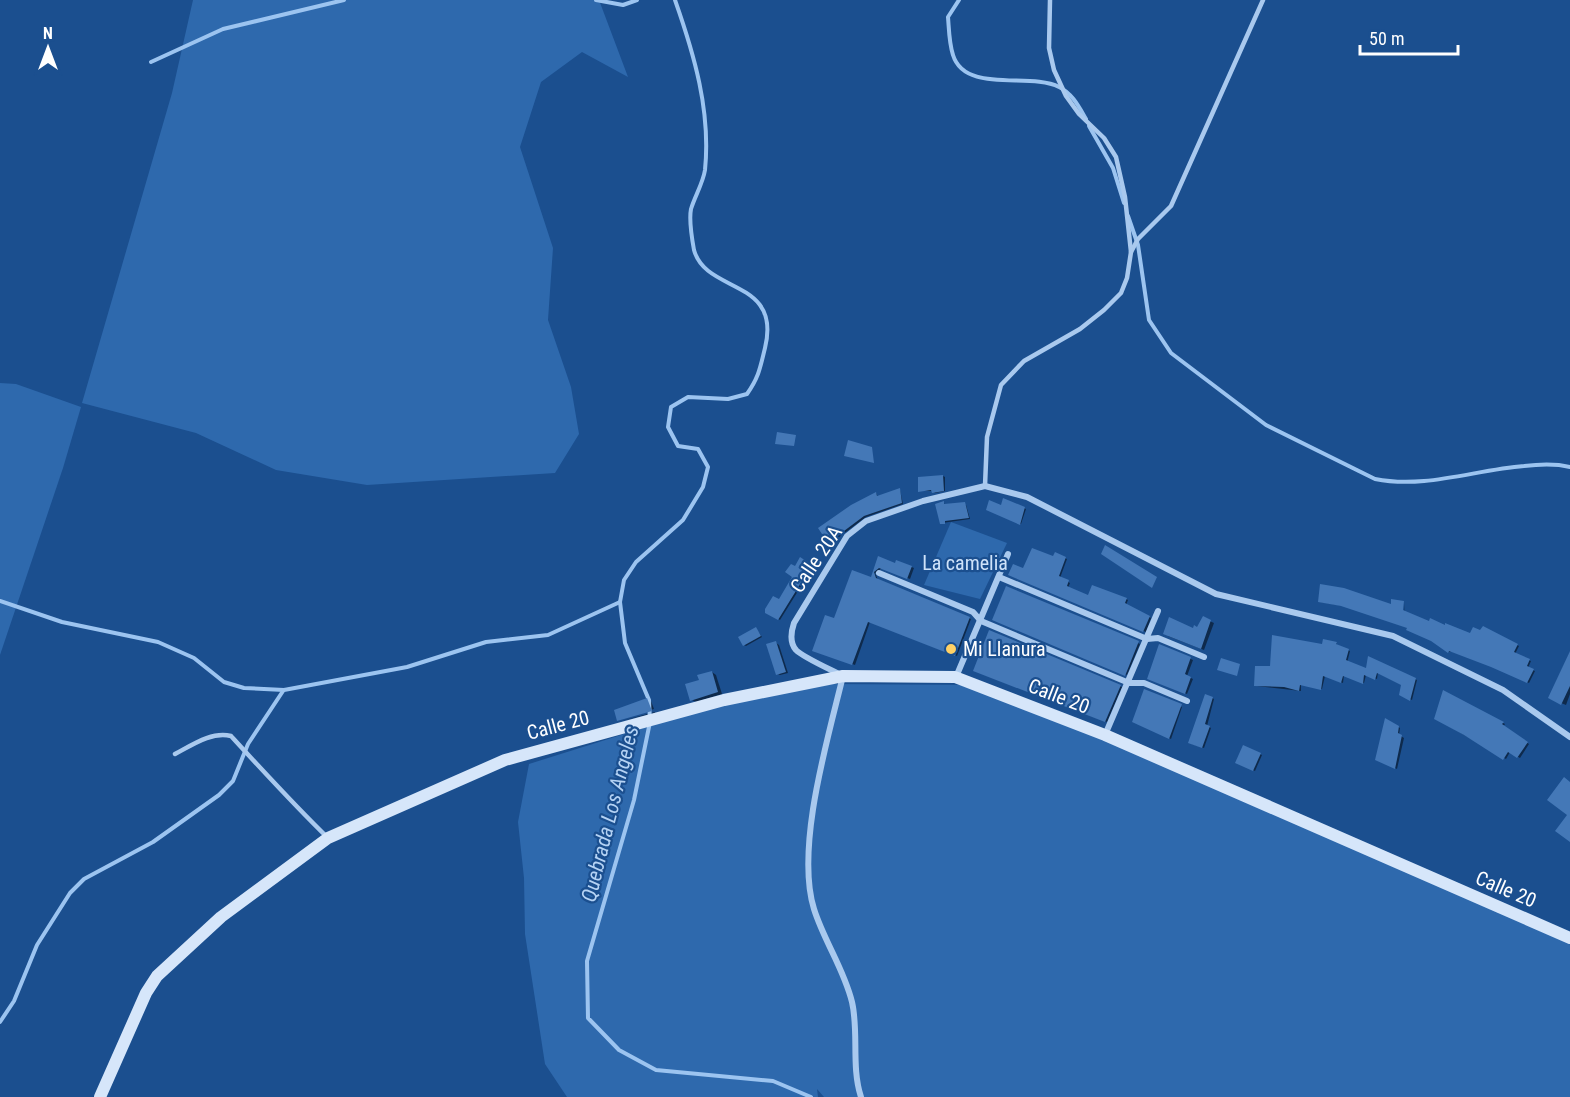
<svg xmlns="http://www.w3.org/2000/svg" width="1570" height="1097" font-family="'Roboto Condensed',sans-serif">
	<rect width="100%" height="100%" fill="#1b4f8f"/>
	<g fill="#2e69ad">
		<path d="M193,0H599L628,77L582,52L541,82L520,147L553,248L548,320L571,387L579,434L555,473L367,485L276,470L196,433L82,403L172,93Z"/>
		<path d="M0,383L16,384L81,407L63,468L0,655Z"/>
		<path d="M951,522L1007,543L980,599L924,585Z"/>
		<path d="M831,684L979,685L1570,939V1097H824L817,1089L818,1097H567L545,1064L525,934L524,878L518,822L529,764L710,707Z"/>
	</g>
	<g fill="#0007">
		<path d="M943,476L945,477V491L935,493L933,491H920Z"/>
		<path d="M900,490L903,504L866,517L831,543L829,542L876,493L878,497Z"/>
		<path d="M1004,500L1026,509L1021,524L988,509L1002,507Z"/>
		<path d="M944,503L945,506L966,505L970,519L942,523Z"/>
		<path d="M1056,554L1067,559L1060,578L1070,583L1068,588L1089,597L1126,599L1128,600L1126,605L1151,618L1146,632L1010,574L1054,558Z"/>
		<path d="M879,558L896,565L897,561L914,568L910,579L882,568L875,573L878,580L971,619L957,656L870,622L855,665L816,651L835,620L871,579Z"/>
		<path d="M800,559L813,567L780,620L767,612L779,601L794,576L795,568Z"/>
		<path d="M1321,586L1343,589L1392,606V600L1402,602L1401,618H1404L1405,603L1404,612L1430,623L1431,620L1445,627L1446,625L1470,635L1474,629L1481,632L1483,628L1519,646L1515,654L1531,661L1528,668L1535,671L1529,683L1494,667L1451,651L1450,652L1433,641L1408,629L1409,628L1344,606L1321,602L1319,601Z"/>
		<path d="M1007,588L1140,644L1127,675L994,619Z"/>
		<path d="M1203,618L1214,623L1204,650L1168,636L1194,631L1198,628Z"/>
		<path d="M756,629L762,637L746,646L744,645L740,638Z"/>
		<path d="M990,632L1122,687L1107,722L975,671Z"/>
		<path d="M776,643L779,645L788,673L780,675L778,674Z"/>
		<path d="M1336,643L1337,646L1350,651L1347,663L1367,670L1369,658L1417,680L1412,700L1401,695L1403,685L1378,672L1377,679L1366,675L1364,683L1344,675L1343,683L1325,676L1322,689L1301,684V691L1257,686L1271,668L1323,646Z"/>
		<path d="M1160,646L1193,660L1187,676L1193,679L1187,694L1149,678Z"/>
		<path d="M1570,652V694L1566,705L1549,698Z"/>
		<path d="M712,672L716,675L722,694L696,702L692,700L701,681Z"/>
		<path d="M1144,691L1182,707L1171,739L1134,721Z"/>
		<path d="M1444,692L1505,724L1503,727L1529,744L1520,758L1510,752L1506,759L1435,718Z"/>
		<path d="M1212,698L1214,699L1207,726L1211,728L1204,748L1192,744Z"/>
		<path d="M647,699L651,701L654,709L619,719Z"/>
		<path d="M655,712V713L621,721Z"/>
		<path d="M1386,720L1400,728L1399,735L1404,738L1397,769L1377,759Z"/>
		<path d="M1244,747L1262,755L1255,771L1237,763Z"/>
	</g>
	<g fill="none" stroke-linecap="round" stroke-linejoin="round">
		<g stroke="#9cc4f0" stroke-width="4">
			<path d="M596,0L623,5L637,0"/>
			<path d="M675,0C694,54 711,111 705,170C703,183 695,196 691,209C689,219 692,239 694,250C706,294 782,278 765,348C760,368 759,377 747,394L728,399L688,397L671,407L668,427L678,446L698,449L708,467L703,487L683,520L636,562L624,580L620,602L625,643L649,700L650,722L634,800L587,961L588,1018L619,1050L656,1070L773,1081L811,1097"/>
			<path d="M959,0L948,17C949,29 949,43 953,55C965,94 1030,72 1059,87C1072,93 1079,107 1086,119"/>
			<path d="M151,62L223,29L344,0"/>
			<path d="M1089,126L1113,168L1124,203"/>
			<path d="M1128,216L1138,245L1149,320L1171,353L1266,425L1375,479C1425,489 1474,470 1524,466C1540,464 1554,463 1570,467"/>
			<path d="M0,601L62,622L158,642L194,658L224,682L244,688L284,690L407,667L486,642L548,635L620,602"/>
			<path d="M0,1022L14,1001L37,945L70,893L84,879L153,842L219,795L233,781L248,744L283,691"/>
		</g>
	</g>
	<g fill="#4478b7">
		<path d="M777,432L796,435L794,446L775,444Z"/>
		<path d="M848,440L872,447L874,463L844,456Z"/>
		<path d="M943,475L944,491L932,493L931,490L918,492V477Z"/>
		<path d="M900,488L902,503L864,516L828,543L818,528L851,505L876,492L877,496Z"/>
		<path d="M1003,498L1025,507L1020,525L986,510L989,500L1001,505Z"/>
		<path d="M944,501V504L965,502L969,518L945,521V524H940L935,504Z"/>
		<path d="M1105,545L1157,577L1152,588L1101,554Z"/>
		<path d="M1032,548L1053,556L1055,552L1066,557L1059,576L1069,580L1067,586L1088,595L1092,585L1127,598L1125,603L1150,616L1143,632L1008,575L1013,564L1023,568Z"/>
		<path d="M878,556L895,563L896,560L912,566L907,579L879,568L874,572L876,578L970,617L955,656L868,622L852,665L812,651L825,615L834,618L852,570L871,577Z"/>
		<path d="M800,557L812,565L778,620L765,613V609L773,596L779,599L792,577L785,572L791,564L795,566Z"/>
		<path d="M1320,584L1344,588L1391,604V599L1404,601L1403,610L1429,621L1430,618L1445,625V623L1470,633L1473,627L1480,630L1483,626L1518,644L1514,652L1530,659L1527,666L1534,669L1527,683L1491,667L1449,651L1448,653L1431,641L1406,630L1407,628L1341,606L1318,602Z"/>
		<path d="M1006,586L1139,641L1125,676L992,620Z"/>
		<path d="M1203,616L1211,620L1201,649L1163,634L1169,617L1193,628L1194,625L1197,627Z"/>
		<path d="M756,627L761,636L743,646L738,637Z"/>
		<path d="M989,630L1121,685L1105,722L973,671Z"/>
		<path d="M1272,635L1322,644L1323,639L1337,642L1336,644L1349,649L1346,660L1366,668L1368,656L1416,678L1410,701L1399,695L1401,685L1377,673L1375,680L1364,675L1363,684L1343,676L1341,683L1323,676L1321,690L1300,685L1299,691L1284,687L1254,686L1255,666H1270Z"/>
		<path d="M776,641L786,672L776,675L766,644Z"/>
		<path d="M1159,644L1191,657L1185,674L1191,677L1185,694L1147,679Z"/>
		<path d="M1570,651V686L1561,705L1548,698Z"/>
		<path d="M1221,658L1240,664L1237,676L1217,670Z"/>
		<path d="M712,671L718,692L690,701L685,684L699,680L697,675Z"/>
		<path d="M1144,689L1182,704L1169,739L1132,722Z"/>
		<path d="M1443,690L1504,722L1502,724L1528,742L1517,758L1508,752L1503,760L1464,735L1434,719Z"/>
		<path d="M1205,694L1213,697L1205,724L1210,726L1202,748L1188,743Z"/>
		<path d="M647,698L652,711L617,721L614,710Z"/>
		<path d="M1385,718L1399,726L1398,733L1402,735L1395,769L1375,760Z"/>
		<path d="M1243,745L1261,753L1253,771L1235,763Z"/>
		<path d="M1564,777L1570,782V842L1555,831L1567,815L1547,800Z"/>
	</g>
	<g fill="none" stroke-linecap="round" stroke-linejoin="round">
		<g stroke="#a9c9ee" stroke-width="4.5">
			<path d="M1050,0L1049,48L1054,70L1066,96L1079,114L1104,138L1116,157L1125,197L1131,252"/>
			<path d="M985,486L987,437L1001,385L1024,361L1080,329L1104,310L1121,293L1127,278L1131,252L1138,239L1171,206L1263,0"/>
			<path d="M175,754C192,745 212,731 231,736C263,771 294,805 328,838"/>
		</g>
		<g stroke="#a9c9ee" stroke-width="6">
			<path d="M879,573L973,612L981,621L1129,683H1144L1187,701"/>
			<path d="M999,577L1147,639L1158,638L1204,657"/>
			<path d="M956,677L1008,554"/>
			<path d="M1105,735L1158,611"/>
			<path d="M861,1097C851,1067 859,1032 852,1002C844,969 824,941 814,909C795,848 828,738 843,676C832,670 804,658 796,650C789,642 791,632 794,623L847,536L866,521L923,501L985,486L1027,497L1216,594L1393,636L1503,690L1570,737"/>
		</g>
		<path stroke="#d6e6fa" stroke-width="12" d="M100,1097L146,993L157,976L221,917L328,838L505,760L724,700L843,676L955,677L1105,735L1570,938"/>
	</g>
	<circle fill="#ffd166" stroke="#1b4f8f" stroke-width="2" cx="951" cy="649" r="6"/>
	<g text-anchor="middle" stroke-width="4.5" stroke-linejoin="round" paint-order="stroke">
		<g font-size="20" fill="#fff" stroke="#1b4f8f">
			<text transform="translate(816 559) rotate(-56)" y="7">Calle 20A</text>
			<text transform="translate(1059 696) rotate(21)" y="7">Calle 20</text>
			<text transform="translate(558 725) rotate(-15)" y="7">Calle 20</text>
			<text transform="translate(1506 889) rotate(23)" y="7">Calle 20</text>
		</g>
		<g font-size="20" fill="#cfe3fa" stroke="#1b4f8f">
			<text x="965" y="570">La camelia</text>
		</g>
		<g font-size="20" fill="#fff" stroke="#1b4f8f" text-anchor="start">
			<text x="963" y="656">Mi Llanura</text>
		</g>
		<g font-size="21" font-style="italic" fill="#b5d3f5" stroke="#1b4f8f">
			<text transform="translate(610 814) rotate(-76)" y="7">Quebrada Los Angeles</text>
		</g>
	</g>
	<g transform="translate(48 48)" stroke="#1b4f8f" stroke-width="4.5" paint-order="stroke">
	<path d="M0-4.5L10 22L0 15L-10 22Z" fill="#ffffff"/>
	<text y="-9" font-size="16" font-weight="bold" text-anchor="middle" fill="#ffffff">N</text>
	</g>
	<path d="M1360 45v9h98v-9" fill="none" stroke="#ffffff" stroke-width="3"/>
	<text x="1369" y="45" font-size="18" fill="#ffffff" stroke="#1b4f8f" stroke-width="4.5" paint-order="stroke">50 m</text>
</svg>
